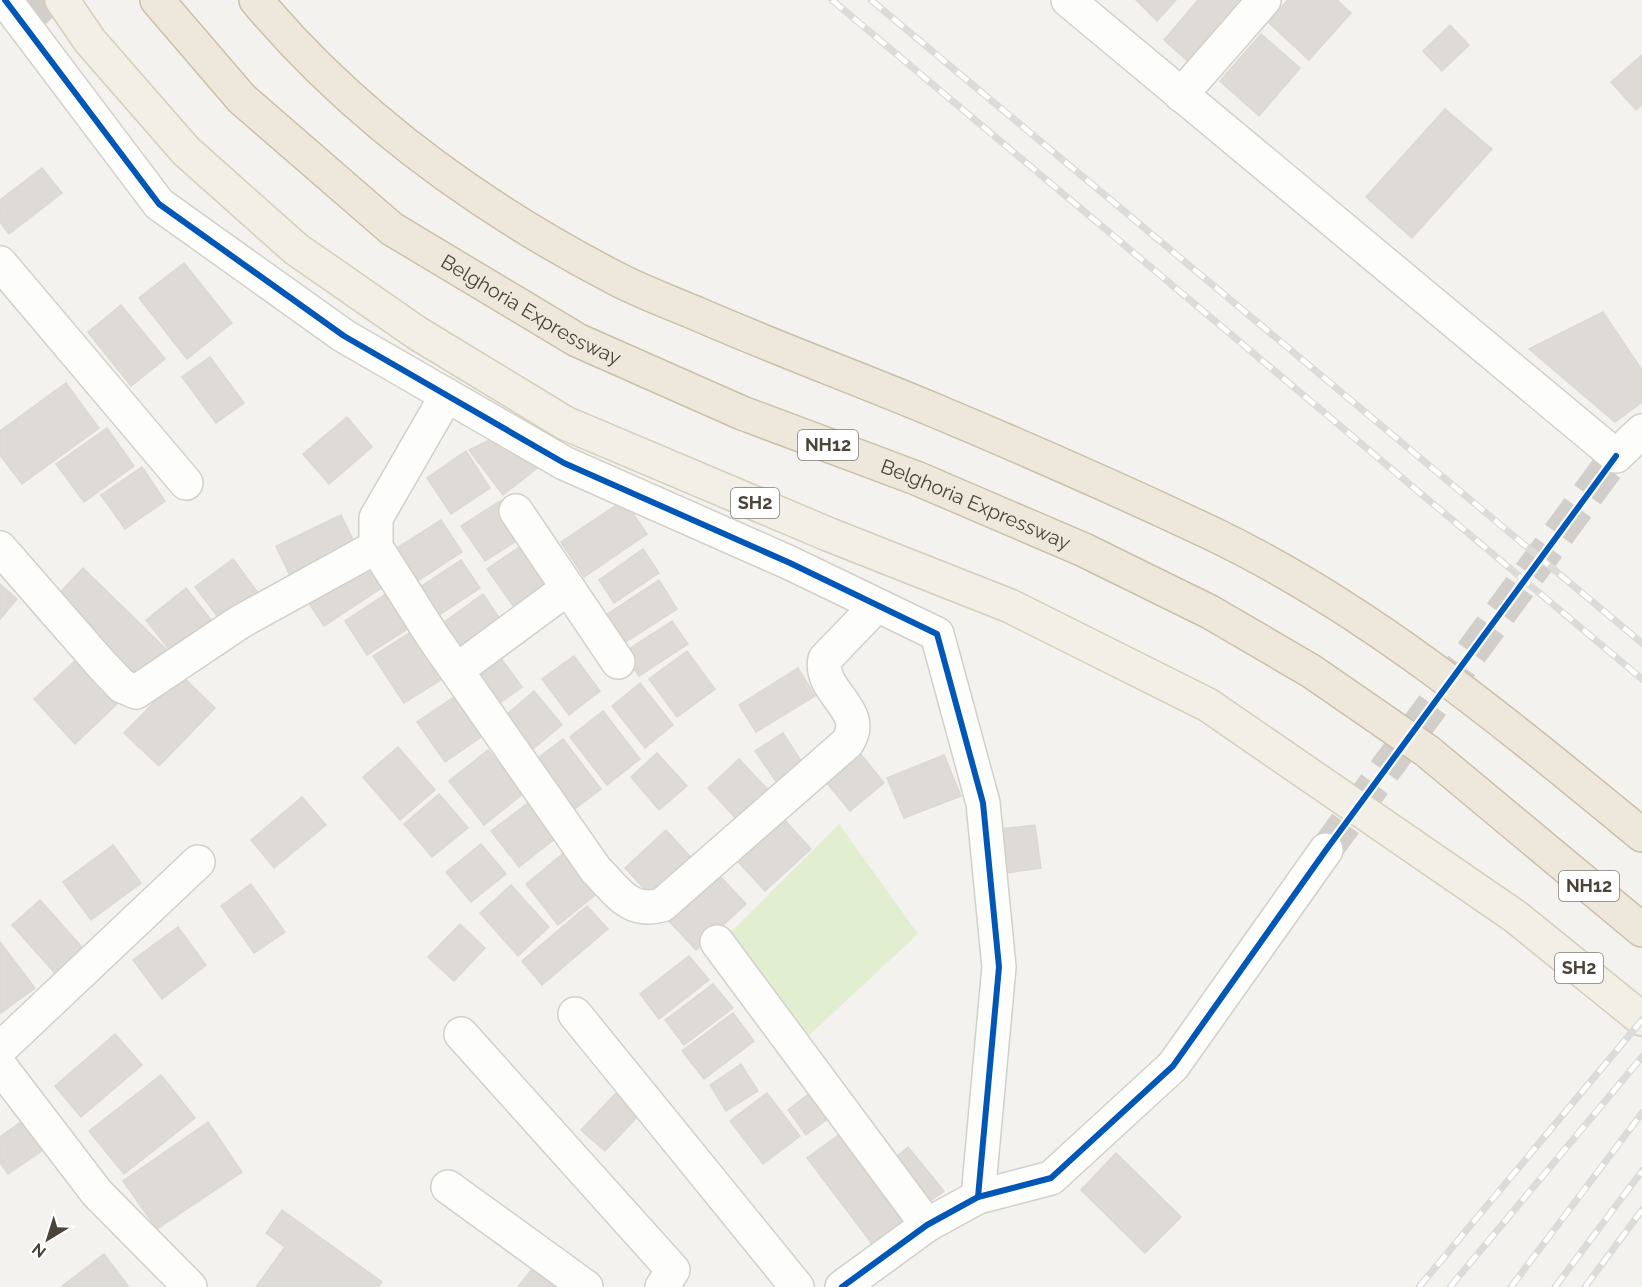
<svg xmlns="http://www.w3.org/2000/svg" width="1642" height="1287" font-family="Raleway,sans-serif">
	<rect width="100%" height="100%" fill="#f4f2ee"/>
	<path fill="#e1eecf" d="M839,824L918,934L793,1050L713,950Z"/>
	<g fill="#dedbd6" stroke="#dcd9d4" stroke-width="1.5">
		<path d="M1136,0H1176L1157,21Z"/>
		<path d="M1198,0H1238L1242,4L1191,64L1164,40Z"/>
		<path d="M1288,0H1337L1351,13L1309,60L1268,22Z"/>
		<path d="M1450,25L1469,45L1442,71L1423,51Z"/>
		<path d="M1261,34L1300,68L1259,116L1220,81Z"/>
		<path d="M1642,55V105L1636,110L1611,82Z"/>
		<path d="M1445,109L1492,149L1412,238L1366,197Z"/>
		<path d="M42,168L62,193L9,234L0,222V200Z"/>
		<path d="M184,263L232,323L187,359L139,298Z"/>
		<path d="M121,305L165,359L131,386L88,332Z"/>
		<path d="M1603,312L1642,370V402L1615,422L1529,349Z"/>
		<path d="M210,357L244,403L216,423L182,377Z"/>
		<path d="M66,383L99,428L22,484L0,455V431Z"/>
		<path d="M347,417L372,447L329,484L303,454Z"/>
		<path d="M107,428L134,466L84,502L56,464Z"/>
		<path d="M493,438L541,465L503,495L469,450Z"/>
		<path d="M466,451L490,488L451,514L427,478Z"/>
		<path d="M142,467L165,501L125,529L101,495Z"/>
		<path d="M624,500L647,534L584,577L561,542Z"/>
		<path d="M500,501L523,537L485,561L461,526Z"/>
		<path d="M341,515L356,546L291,578L276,546Z"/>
		<path d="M441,520L462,552L410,586L389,553Z"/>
		<path d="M531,539L557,577L514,607L487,569Z"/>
		<path d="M643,549L659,573L614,603L599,580Z"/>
		<path d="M233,559L262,598L224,625L195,587Z"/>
		<path d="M364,560L383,587L324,626L306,599Z"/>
		<path d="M461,560L480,588L430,621L411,593Z"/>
		<path d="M83,568L169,652L139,682L54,599Z"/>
		<path d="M659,580L677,609L618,647L600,619Z"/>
		<path d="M0,584L17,599L0,619Z"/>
		<path d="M186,588L215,625L175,657L146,620Z"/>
		<path d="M389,592L412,626L367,655L345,621Z"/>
		<path d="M483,594L502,622L456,655L436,628Z"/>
		<path d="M672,621L688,644L639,676L623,653Z"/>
		<path d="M416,629L447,676L404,703L373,656Z"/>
		<path d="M687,651L715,689L677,717L649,679Z"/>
		<path d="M498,654L522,687L493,708L468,675Z"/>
		<path d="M574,656L600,691L569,715L542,679Z"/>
		<path d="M76,660L117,704L75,744L34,699Z"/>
		<path d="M798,668L815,696L756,732L739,705Z"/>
		<path d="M181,675L215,708L159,766L124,733Z"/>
		<path d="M640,683L673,725L645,748L612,706Z"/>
		<path d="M534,691L562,725L527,754L499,721Z"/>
		<path d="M460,693L487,733L445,762L417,722Z"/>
		<path d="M603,711L640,759L607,785L570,737Z"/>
		<path d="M783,733L807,770L780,787L755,751Z"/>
		<path d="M563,739L601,789L572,811L534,761Z"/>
		<path d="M398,747L435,790L400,820L363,777Z"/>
		<path d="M856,748L884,783L850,811L821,776Z"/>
		<path d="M488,750L523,794L484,825L449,781Z"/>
		<path d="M657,753L687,786L659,810L631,777Z"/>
		<path d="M944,755L961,796L904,818L887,778Z"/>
		<path d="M739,759L771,793L739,822L708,788Z"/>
		<path d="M439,794L468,828L432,857L404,824Z"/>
		<path d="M302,797L326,825L274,868L251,840Z"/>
		<path d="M528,803L556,838L519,867L491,831Z"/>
		<path d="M778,813L811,849L765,891L732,855Z"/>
		<path d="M1035,825L1041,868L1006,873L1000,829Z"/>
		<path d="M666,830L695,862L654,899L625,868Z"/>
		<path d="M481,844L506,874L471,902L446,872Z"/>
		<path d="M113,845L141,883L91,920L63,882Z"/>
		<path d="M566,851L599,892L558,925L526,884Z"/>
		<path d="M717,873L746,904L696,950L667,919Z"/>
		<path d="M251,884L285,932L254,953L221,906Z"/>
		<path d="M511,885L549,927L518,956L480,913Z"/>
		<path d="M40,900L88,954L60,979L12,925Z"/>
		<path d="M587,906L608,929L542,985L522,961Z"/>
		<path d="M460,924L485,948L454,981L428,957Z"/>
		<path d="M178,927L206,965L162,999L133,960Z"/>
		<path d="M0,942L35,988L1,1013L0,1012Z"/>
		<path d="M689,956L709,980L659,1019L640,994Z"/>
		<path d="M713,984L733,1008L684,1045L665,1020Z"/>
		<path d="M733,1013L754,1041L704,1079L682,1051Z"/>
		<path d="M115,1034L142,1065L81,1117L55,1086Z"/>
		<path d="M741,1064L758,1091L726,1111L710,1085Z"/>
		<path d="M161,1075L195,1118L124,1174L89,1131Z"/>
		<path d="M818,1087L837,1112L806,1135L788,1110Z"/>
		<path d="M618,1091L641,1113L605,1151L581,1130Z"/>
		<path d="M767,1093L800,1136L763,1164L730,1121Z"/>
		<path d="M25,1119L46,1148L8,1174L0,1163V1137Z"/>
		<path d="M208,1122L242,1172L157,1229L123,1181Z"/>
		<path d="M840,1134L905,1221L873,1245L807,1158Z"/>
		<path d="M908,1147L944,1191L921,1208L887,1165Z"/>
		<path d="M1116,1153L1181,1217L1145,1253L1081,1190Z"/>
		<path d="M282,1210L382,1282L378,1287H256L285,1247L266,1233Z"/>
		<path d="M104,1254L129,1287H61Z"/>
		<path d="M532,1269L555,1287H518Z"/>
	</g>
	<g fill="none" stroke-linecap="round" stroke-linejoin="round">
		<g stroke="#d2cfca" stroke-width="33" stroke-dasharray="33 16" stroke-linecap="butt">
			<path d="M22,24L47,0"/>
			<path d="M1326,850L1616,456"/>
		</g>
		<defs>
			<g id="minor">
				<path d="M5,0L159,204L344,336L564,463L790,563L937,634L983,803L999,967L978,1197"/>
				<path d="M1068,0L1616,456L1642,431"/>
				<path d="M1181,95L1264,0"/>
				<path d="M0,263L186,483"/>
				<path d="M447,395L376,518V547L433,637L596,870C618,892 629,914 662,905L847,743C870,710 818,693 825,659L877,605"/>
				<path d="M516,511L618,662"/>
				<path d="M0,548L102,665L122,686L136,692L240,622L376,547"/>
				<path d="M457,670L568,588"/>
				<path d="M717,942L927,1225"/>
				<path d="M575,1014L797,1287"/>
				<path d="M461,1034L673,1270L662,1287"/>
				<path d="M0,1049L198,862"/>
				<path d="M0,1066L97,1193L190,1287"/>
				<path d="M448,1187L586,1287"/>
				<path d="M842,1287L927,1225L978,1197L1051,1178L1173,1066L1326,850"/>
			</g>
			<path id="primary" d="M62,0L90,41L186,151L296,249L417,333L565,423L830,535L1010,606L1208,705L1516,917L1642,1019"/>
			<g id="motorway">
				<path id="s1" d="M157,0L242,99L392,229L577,340L742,413L916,478L1084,550L1210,612L1311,671L1427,751L1642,930"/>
				<path d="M256,0C354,117 482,209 617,279C644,293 672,303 700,315C778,349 857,378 936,411C1029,450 1122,491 1213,534C1371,610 1508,725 1642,835"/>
			</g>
		</defs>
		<use href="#minor" stroke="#d2d0cb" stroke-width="36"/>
		<use href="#primary" stroke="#d6cebb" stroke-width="36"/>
		<use href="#motorway" stroke="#ccbfa9" stroke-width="36"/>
		<use href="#minor" stroke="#fdfdfc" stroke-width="33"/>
		<use href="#primary" stroke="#f2efe6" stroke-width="33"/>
		<use href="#motorway" stroke="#ede8db" stroke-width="33"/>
		<defs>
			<g id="rail">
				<path d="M832,0L1642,679"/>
				<path d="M871,0L1642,643"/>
				<path d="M1419,1287L1642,1020"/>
				<path d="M1450,1287L1642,1057"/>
				<path d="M1511,1287L1642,1113"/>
				<path d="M1555,1287L1642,1171"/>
				<path d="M1585,1287L1642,1210"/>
			</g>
		</defs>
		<use href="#rail" stroke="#dbdbda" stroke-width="7"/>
		<use href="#rail" stroke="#fff" stroke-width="4.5" stroke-dasharray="14" stroke-linecap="butt"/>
		<defs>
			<g id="cycleway">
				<path d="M5,0L159,204L344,336L564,463L790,563L937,634L983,803L999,967L978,1197"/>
				<path d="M842,1287L927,1225L978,1197L1051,1178L1173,1066L1326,850L1616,456"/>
			</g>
		</defs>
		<use href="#cycleway" stroke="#fff" stroke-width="10"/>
		<use href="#cycleway" stroke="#0057b8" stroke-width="6"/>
	</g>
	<g text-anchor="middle" stroke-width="5" stroke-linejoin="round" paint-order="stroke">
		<g fill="#fff" stroke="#817c74" stroke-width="1.5">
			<rect x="798" y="430" width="60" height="30" rx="4.5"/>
			<rect x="731" y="488" width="48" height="30" rx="4.5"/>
			<rect x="1559" y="871" width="60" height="30" rx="4.5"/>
			<rect x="1555" y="953" width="48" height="30" rx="4.5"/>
		</g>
		<g font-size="18" font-weight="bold" fill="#4b4439">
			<text x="828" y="451">NH12</text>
			<text x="755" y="509">SH2</text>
			<text x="1589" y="892">NH12</text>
			<text x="1579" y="974">SH2</text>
		</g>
		<g font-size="20" fill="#4b4439" stroke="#fff">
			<text dy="7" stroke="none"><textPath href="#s1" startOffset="490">Belghoria Expressway</textPath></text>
			<text dy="7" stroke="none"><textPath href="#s1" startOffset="976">Belghoria Expressway</textPath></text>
		</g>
	</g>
	<g transform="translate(48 1239) rotate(218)" stroke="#ffffff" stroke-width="4.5" paint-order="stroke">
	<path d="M0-4.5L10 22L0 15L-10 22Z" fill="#4b4439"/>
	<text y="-9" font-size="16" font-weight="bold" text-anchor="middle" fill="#4b4439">N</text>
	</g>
</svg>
